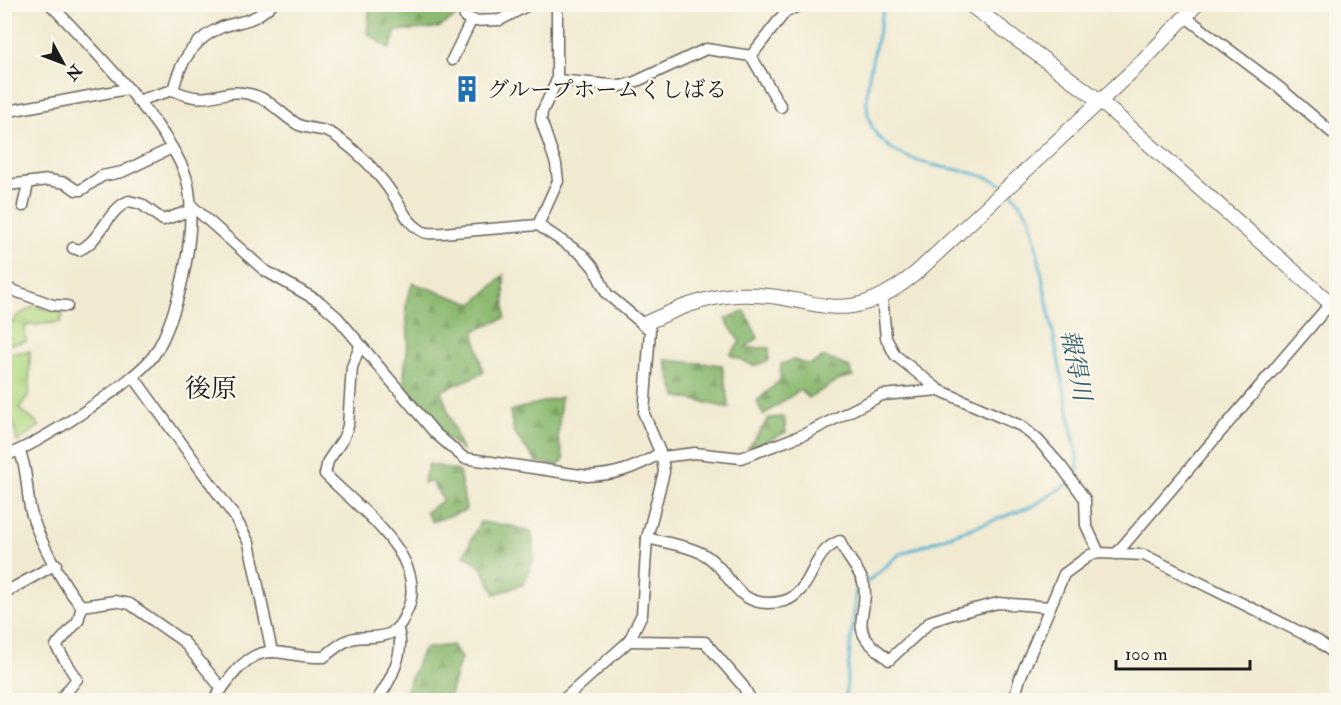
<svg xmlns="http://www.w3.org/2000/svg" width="1341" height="705" font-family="'IM FELL Double Pica','Noto Serif JP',serif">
	<defs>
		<pattern id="grass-tufts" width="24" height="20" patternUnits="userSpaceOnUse" patternTransform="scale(1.5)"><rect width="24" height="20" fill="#b2da85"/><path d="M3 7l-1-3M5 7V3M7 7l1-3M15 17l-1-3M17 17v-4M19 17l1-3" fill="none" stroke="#98ba72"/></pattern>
		<pattern id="forest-firs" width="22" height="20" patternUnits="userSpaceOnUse" patternTransform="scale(1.5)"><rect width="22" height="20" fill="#8dba72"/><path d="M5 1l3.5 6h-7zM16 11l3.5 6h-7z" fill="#799f62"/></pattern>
	</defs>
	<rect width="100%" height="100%" fill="#fbf7ec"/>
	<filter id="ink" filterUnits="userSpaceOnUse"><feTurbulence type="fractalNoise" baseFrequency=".0167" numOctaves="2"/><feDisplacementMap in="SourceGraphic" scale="12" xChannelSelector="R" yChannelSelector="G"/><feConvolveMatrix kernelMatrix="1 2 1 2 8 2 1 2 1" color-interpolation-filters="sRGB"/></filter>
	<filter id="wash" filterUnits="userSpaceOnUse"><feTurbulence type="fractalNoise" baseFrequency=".008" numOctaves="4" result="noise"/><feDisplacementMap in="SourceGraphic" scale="24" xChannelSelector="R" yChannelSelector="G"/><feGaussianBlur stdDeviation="1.35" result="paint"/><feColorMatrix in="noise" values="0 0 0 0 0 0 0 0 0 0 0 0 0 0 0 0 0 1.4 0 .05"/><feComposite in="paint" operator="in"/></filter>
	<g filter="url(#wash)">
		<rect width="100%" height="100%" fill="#f1ead1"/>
		<g fill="url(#grass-tufts)" stroke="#677b50" stroke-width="1.5">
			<path d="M34,306L63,313L61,322L25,326L26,341L5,345V323L14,322L17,316Z"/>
			<path d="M30,351L29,394L19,408L40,426L17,442L14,424L5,426V397L9,395L5,380V354Z"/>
		</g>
		<g fill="url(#forest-firs)" stroke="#546b47" stroke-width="1.5">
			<path d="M370,5H456L459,15L438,28L396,31L390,49L367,33Z"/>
			<path d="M504,275L505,318L474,331L483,373L441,391L462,451C445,436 405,403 404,379C404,366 408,351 408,337C408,310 400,312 413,283L473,304Z"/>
			<path d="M745,311L758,338L745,348H769V360L754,366L730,355L740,342L725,319Z"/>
			<path d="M824,357L849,367L853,376L840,379L809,398L800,390L763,415L757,401L780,380L781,364L794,360L809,365Z"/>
			<path d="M665,360L722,365L729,408L676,396Z"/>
			<path d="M561,397L558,440L564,459L558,466L537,462L514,433L510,411Z"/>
			<path d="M784,417L786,432L747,450L769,418Z"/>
			<path d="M429,464L459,471L466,510L432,522L426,512L443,500L432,482L423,483Z"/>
			<path d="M480,522L511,526L531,532C536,554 534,565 522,585L495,594C488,579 480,560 464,555Z"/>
			<path d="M452,645L461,658L449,698L445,700H402L423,649Z"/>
		</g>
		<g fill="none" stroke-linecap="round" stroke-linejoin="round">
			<g stroke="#4eafcd" stroke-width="3">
				<path d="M884,4C874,74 833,141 929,164C953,170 982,172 1003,185"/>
				<path d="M1011,191L1029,216L1035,240L1078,461L1077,473L1073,478"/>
				<path d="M867,582L900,554L1033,506L1069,483"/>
				<path d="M845,700L856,590L861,586"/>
			</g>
		</g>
	</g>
	<g filter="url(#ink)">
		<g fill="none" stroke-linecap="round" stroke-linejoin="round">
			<defs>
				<g id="minor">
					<path d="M468,4L464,10L465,17L476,21"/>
					<path d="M1187,18L1280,88L1336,136"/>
					<path d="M751,56L781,107"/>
					<path d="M452,60L471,21L500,20L530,4"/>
					<path d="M557,80L621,86L635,82L706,49L751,56L786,11L805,4"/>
					<path d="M173,90C180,62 194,38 222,27C246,19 252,23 272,4"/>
					<path d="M137,101L173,90C210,108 219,87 249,94C270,98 282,116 299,125C311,130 324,128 334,135C357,151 380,174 395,198C403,210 406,221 420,230C427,235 434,233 442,233L538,225L583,255L594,268L607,294L650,330L644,414L662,457L664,472L647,538L642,614L629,641L563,700"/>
					<path d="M4,107L14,110L127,89"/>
					<path d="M8,185L48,180L66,183L76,190H81L102,176L122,172L172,148"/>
					<path d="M23,206L28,184"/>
					<path d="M192,206L264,270L320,302L337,317L435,433L464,458L587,476C616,475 636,468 660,453"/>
					<path d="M538,225L558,181L556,164L541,120L542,112L557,80V4"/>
					<path d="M73,248L79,250C101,241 107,210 129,201L141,204L163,220L192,210"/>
					<path d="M4,287L53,305L67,306"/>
					<path d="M882,297L886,338L895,355L939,390L1021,426L1038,440L1061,466L1085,499L1086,525L1099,553"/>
					<path d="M133,376L235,517L249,543L272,652"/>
					<path d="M20,452C28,471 26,492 31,512C37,535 65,590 82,606"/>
					<path d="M4,456C35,447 136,381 154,355C180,316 202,214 184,171C162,118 91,47 50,4"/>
					<path d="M662,457L695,453L741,458L805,434L882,395L939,390"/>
					<path d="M647,538C666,543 692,546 708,557C731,573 735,603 768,603C777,603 787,602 794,596C816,579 812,552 840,541C845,556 858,567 863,582C870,599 855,622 865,637C870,646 882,653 889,660L931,621L950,615L998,603L1050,607"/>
					<path d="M1116,554L1336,297"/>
					<path d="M4,593L56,564"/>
					<path d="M82,606L115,601L130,604L184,642L222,689"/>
					<path d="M629,641L705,642L743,686L751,700"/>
					<path d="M60,700L77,679L56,646L78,621L82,606"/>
					<path d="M214,700C227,682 246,650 273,652C290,653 306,658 324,657C333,650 343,640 355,638C367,636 379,639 391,633C400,627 403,620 407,611C431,558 357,507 325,474L328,461L343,439L348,426L352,367L360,346"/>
					<path d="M377,700C390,682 407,650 397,628"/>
					<path d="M1014,700L1020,678L1064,574L1090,555L1099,553L1144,555L1318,641L1336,655"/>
				</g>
				<g id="tertiary">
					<path d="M969,4L1100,101L1336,308"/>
					<path d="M644,324C674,310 703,297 736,295C817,291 838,336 916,273L1144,60L1197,4"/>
				</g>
			</defs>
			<use href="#minor" stroke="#67645b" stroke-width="13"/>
			<use href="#tertiary" stroke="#67645b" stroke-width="16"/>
			<use href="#minor" stroke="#fff" stroke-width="10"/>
			<use href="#tertiary" stroke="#fff" stroke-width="14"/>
		</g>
	</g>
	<defs>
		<symbol id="building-bare" viewBox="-9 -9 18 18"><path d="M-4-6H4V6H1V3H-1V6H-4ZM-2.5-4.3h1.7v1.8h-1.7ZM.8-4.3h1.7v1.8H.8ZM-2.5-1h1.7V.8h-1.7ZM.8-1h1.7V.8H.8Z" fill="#1f6fb2" stroke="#fbf7ec" stroke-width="2.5" paint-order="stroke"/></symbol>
	</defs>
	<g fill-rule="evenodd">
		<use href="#building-bare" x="448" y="70" width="38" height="38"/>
	</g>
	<g text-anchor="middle" stroke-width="4.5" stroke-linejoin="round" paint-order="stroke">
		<g font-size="22" fill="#1c1c1c" stroke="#fbf7ec" text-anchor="start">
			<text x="487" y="97">グループホームくしばる</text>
		</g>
		<g font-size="24" font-style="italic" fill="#325e6c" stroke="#fbf7ec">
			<text transform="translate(1076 365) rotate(79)" y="8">報得川</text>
		</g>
		<g font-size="26" fill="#1c1c1c" stroke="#fbf7ec">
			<text x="211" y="397">後原</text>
		</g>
	</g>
	<rect width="1341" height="705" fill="none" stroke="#fbf7ec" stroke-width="24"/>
	<g transform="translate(63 63) rotate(131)" stroke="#fbf7ec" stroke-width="4.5" paint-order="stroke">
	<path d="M0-4.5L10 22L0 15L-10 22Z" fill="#1c1c1c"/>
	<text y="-9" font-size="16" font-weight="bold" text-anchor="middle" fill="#1c1c1c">N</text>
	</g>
	<path d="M1116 660v9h134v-9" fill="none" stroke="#1c1c1c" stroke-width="3"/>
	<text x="1125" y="660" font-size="18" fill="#1c1c1c" stroke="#fbf7ec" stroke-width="4.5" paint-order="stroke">100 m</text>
</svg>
